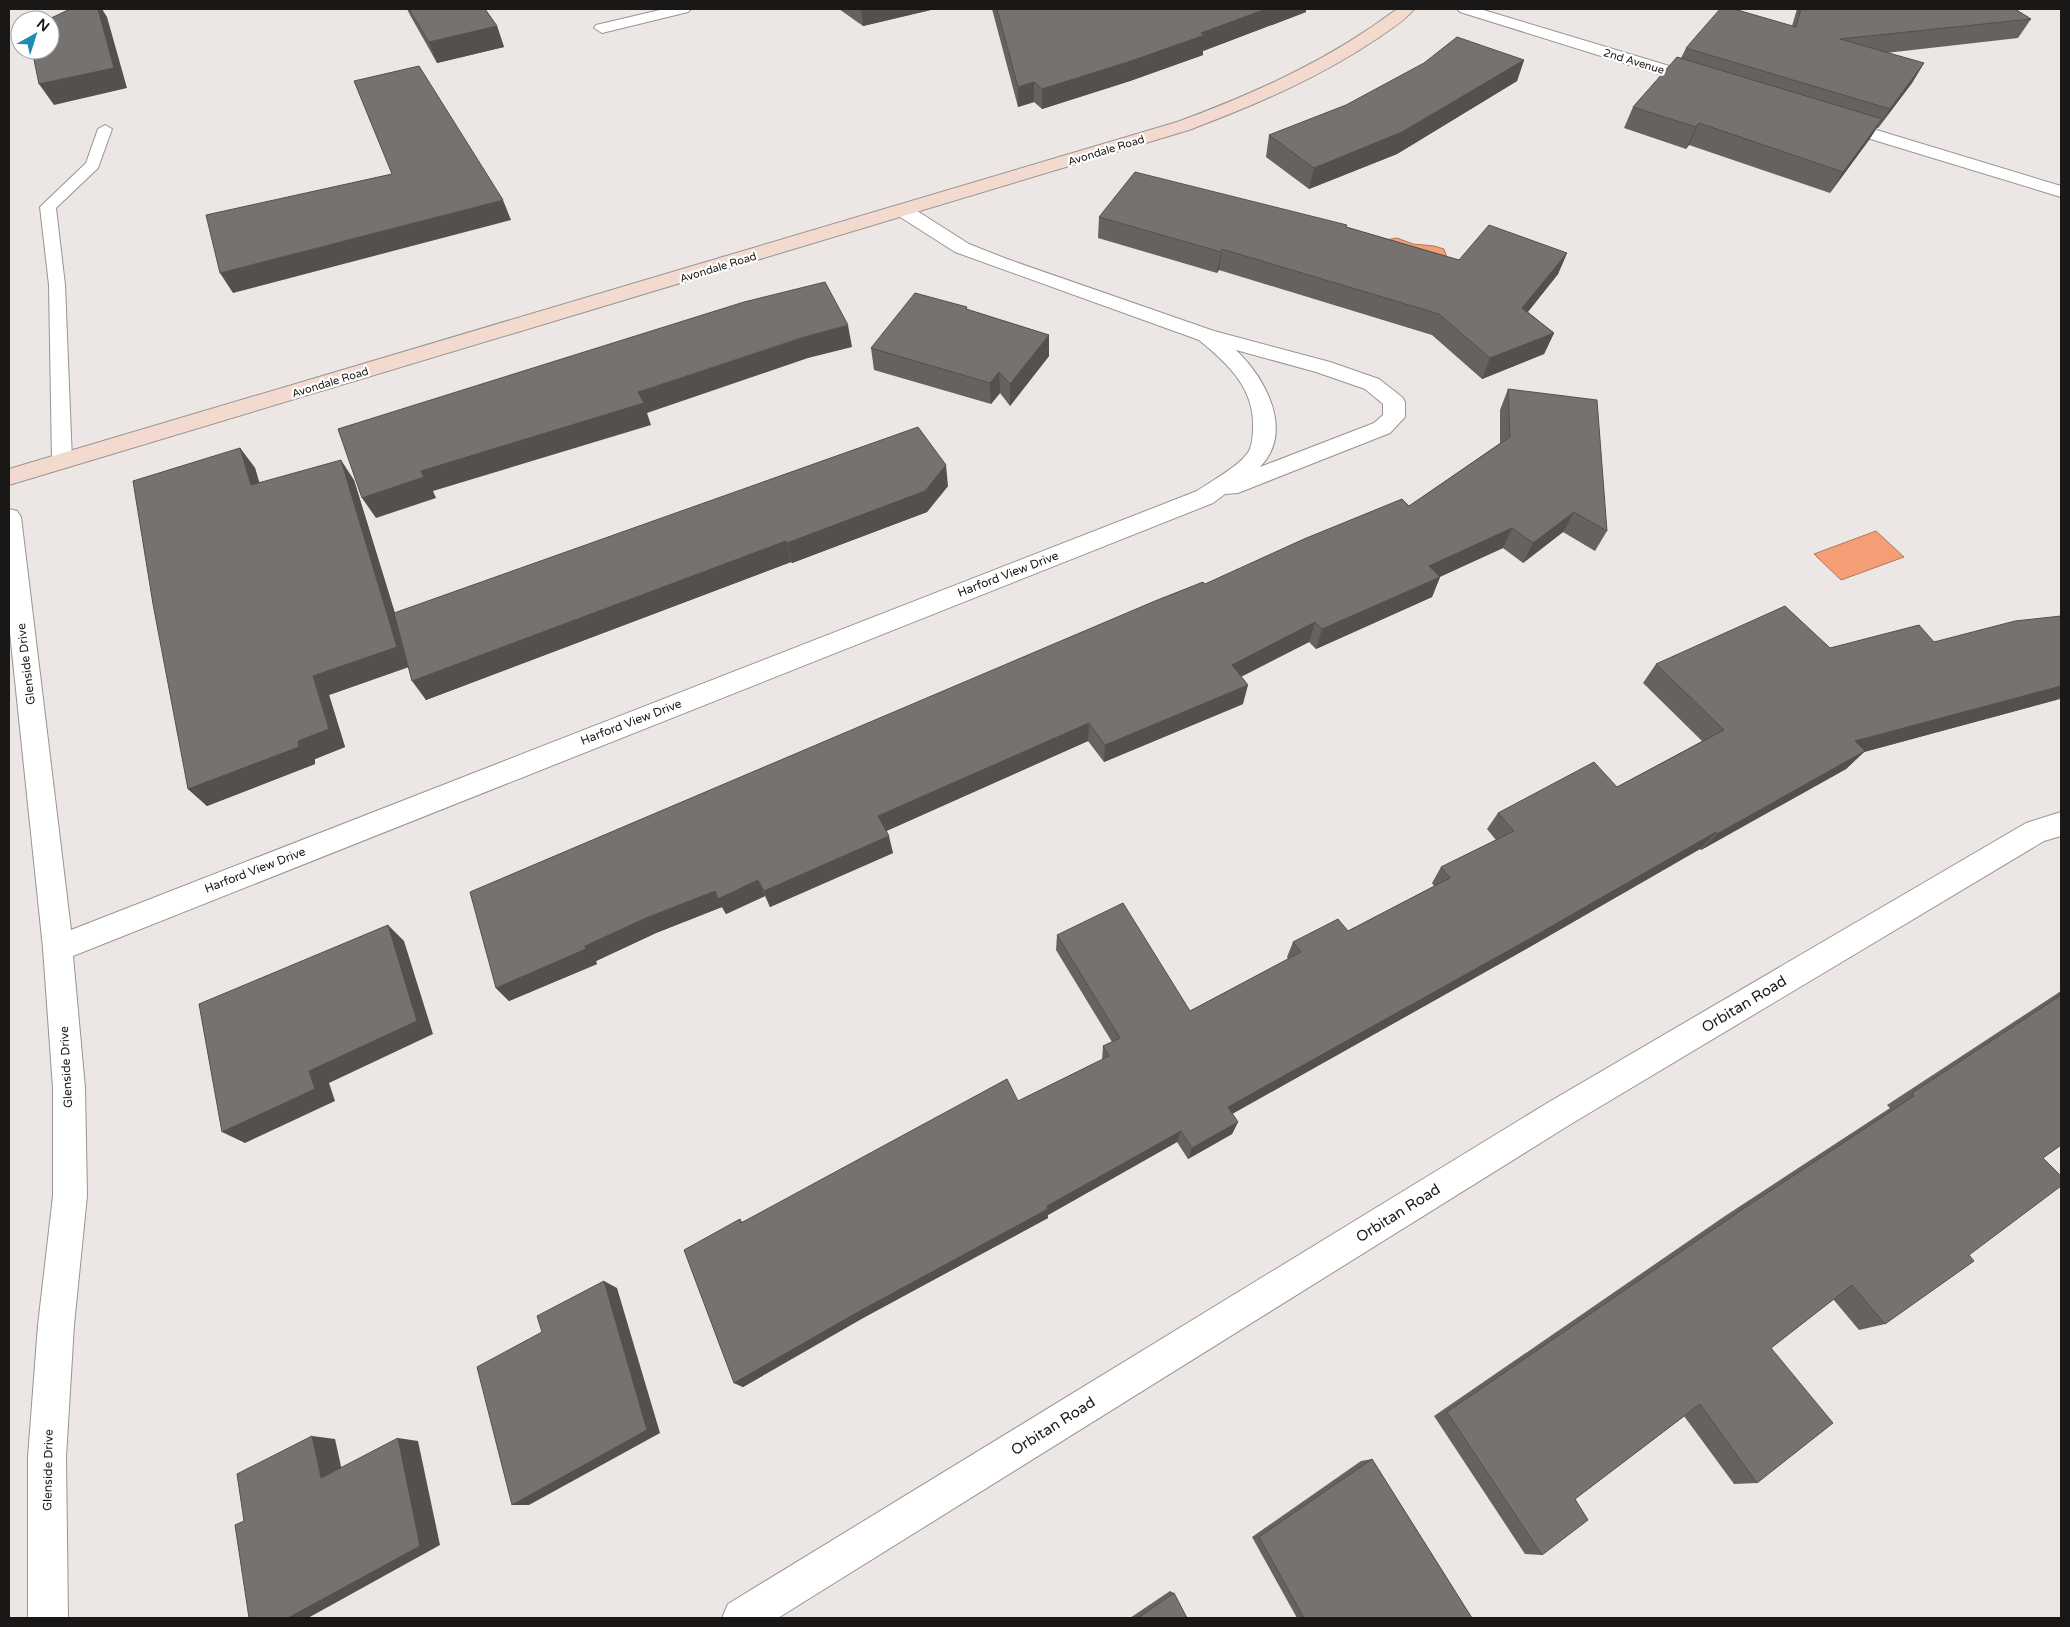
<svg xmlns="http://www.w3.org/2000/svg" width="2070" height="1627" font-family="'Varela Round',sans-serif">
	<rect width="100%" height="100%" fill="#ece7e5"/>
	<g fill="#f39e75" stroke="#b27659">
		<path d="M1397,238L1413,244L1434,246L1444,249L1447,257L1385,240Z"/>
		<path d="M1876,531L1904,557L1841,580L1814,554Z"/>
	</g>
	<g fill="none" stroke-linecap="round" stroke-linejoin="round">
		<defs>
			<path id="lane" d="M105,125L112,129L98,168L56,208L65,285L72,461L69,466L62,468L55,466L52,461L49,285L40,207L86,163L98,129Z"/>
			<g id="street">
				<path d="M664,9H691L688,12L602,33L594,28L596,25Z"/>
				<path d="M1457,9H1480L1706,77L1708,81L1706,85H1694L1460,12Z"/>
				<path d="M1837,118L2061,186V197L1831,127L1828,123L1831,119Z"/>
				<path d="M904,205L911,207L969,244L1007,259L1214,331L1330,362L1379,379L1402,397L1405,402V417L1390,433L1238,493L1225,494L1213,503L73,956L85,1088L87,1196L74,1325L66,1457L68,1618H28V1457L38,1325L53,1196V1088L43,948L9,623V509L17,511L21,517L71,930L1197,491C1211,481 1240,466 1249,451C1252,445 1253,435 1253,428C1255,388 1227,363 1199,340L955,252L897,215L895,211L897,207ZM1236,350L1316,372L1365,389L1383,404V415L1374,423L1260,467C1295,431 1265,378 1236,350Z"/>
				<path d="M2061,812V836L2044,841L1571,1124L778,1618H722L728,1604L1549,1102L2026,823Z"/>
			</g>
			<path id="secondary" d="M1397,9H1414C1406,20 1389,30 1378,38C1319,78 1255,105 1189,130L9,485V469L1177,122C1256,93 1329,60 1397,9Z"/>
		</defs>
		<use href="#lane" stroke="#989492" stroke-width="2"/>
		<use href="#street" stroke="#989492" stroke-width="2"/>
		<use href="#secondary" stroke="#989492" stroke-width="2"/>
		<use href="#lane" fill="#fff" fill-rule="evenodd"/>
		<use href="#street" fill="#fff" fill-rule="evenodd"/>
		<use href="#secondary" fill="#f3dace" fill-rule="evenodd"/>
	</g>
	<g fill="#656260">
		<path d="M407,9H485L497,26L504,47L437,63L410,15Z"/>
		<path d="M839,9H935L863,26Z"/>
		<path d="M992,9H1306V12L1203,51V55L1130,81L1042,109L1034,102L1018,107Z"/>
		<path d="M1797,9H2015L2031,19L2018,38L1886,53L1924,63L1912,83L1878,128H1877L1869,140L1830,193L1689,145L1686,149L1624,128L1633,107L1681,58L1686,48L1792,26Z"/>
		<path d="M1524,60L1517,81L1397,154L1309,189L1266,157L1269,135Z"/>
		<path d="M1099,217L1347,227L1459,260L1567,253L1558,274L1528,312L1554,333L1544,354L1482,379L1432,335L1219,270L1217,273L1098,238Z"/>
		<path d="M967,307V309L1049,335V356L1010,406L1000,393L991,404L874,370L871,348Z"/>
		<path d="M1508,389L1607,531L1595,551L1563,532L1523,563L1503,548L1440,577L1432,597L1316,649L1309,642L1241,677L1243,704L1104,762L1088,741L886,831L893,853L770,907L765,896L726,914L722,907L656,933L596,961L597,964L509,1001L496,988L1205,584L1409,506L1500,443V410Z"/>
		<path d="M240,448L255,468L259,482L354,480L395,613L948,486L927,512L792,563L791,562L426,700L409,667L329,695L345,747L315,759V764L207,806L188,789Z"/>
		<path d="M2061,616V699L2056,700L1864,752L1846,769L1701,850L1700,849L1519,953L1232,1114L1238,1122L1232,1134L1188,1159L1177,1142L1048,1215V1218L863,1318L743,1387L734,1383L740,1219L742,1222L1018,1101L1102,1060L1103,1046L1112,1042L1056,950L1057,935L1190,1011L1288,959L1287,957L1293,942L1348,931L1434,886L1432,883L1441,867L1496,840L1487,829L1498,813L1617,787L1702,741L1643,683L1656,664L1830,648L1934,642Z"/>
		<path d="M2061,991V1145L2043,1158L1969,1255L1885,1324L1859,1330L1833,1299L1771,1348L1757,1483L1734,1484L1684,1416L1575,1499L1542,1555L1525,1554L1434,1416L1725,1216L1890,1108L1887,1105Z"/>
		<path d="M1372,1459L1472,1618H1297L1252,1537L1361,1461Z"/>
		<path d="M1170,1591L1174,1593L1187,1618H1130Z"/>
	</g>
	<g fill="#53504e">
		<path d="M98,9H102L107,17L127,88L54,105L39,84Z"/>
		<path d="M861,9H935L863,26Z"/>
		<path d="M1266,9H1306V12L1203,51V55L1130,81L1042,109V89Z"/>
		<path d="M497,26L504,47L437,63L429,42Z"/>
		<path d="M1524,60L1517,81L1397,154L1309,189L1314,168Z"/>
		<path d="M1924,63L1912,83L1878,128L1890,109Z"/>
		<path d="M1034,82V102L1018,107V87Z"/>
		<path d="M1882,119L1869,140L1830,193L1843,172Z"/>
		<path d="M1699,123L1689,145L1686,149L1696,127Z"/>
		<path d="M503,200L511,220L233,293L220,273Z"/>
		<path d="M1222,249L1219,270L1217,273L1221,252Z"/>
		<path d="M1567,253L1558,274L1514,329L1522,308Z"/>
		<path d="M848,325L852,347L808,358L647,413L651,425L433,491L436,498L376,518L362,498L421,471L638,392L804,337Z"/>
		<path d="M1554,333L1544,354L1482,379L1490,358Z"/>
		<path d="M1049,335V356L1010,406V384Z"/>
		<path d="M999,372L1000,393L991,404L990,383Z"/>
		<path d="M240,448L255,468L266,505L251,485Z"/>
		<path d="M341,460L354,480L411,666L329,695L345,747L315,759V764L207,806L188,789L298,741L313,676Z"/>
		<path d="M946,465L948,486L927,512L792,563L787,543Z"/>
		<path d="M1574,512L1563,532L1523,563L1533,543Z"/>
		<path d="M1512,528L1503,548L1421,585L1429,566Z"/>
		<path d="M786,541L791,562L426,700L412,681Z"/>
		<path d="M1440,577L1432,597L1316,649L1322,629Z"/>
		<path d="M1315,622L1309,642L1228,683L1232,665Z"/>
		<path d="M1248,685L1243,704L1104,762L1105,745Z"/>
		<path d="M2061,686V696L2056,700L1864,752L1846,769L1701,850L1717,834L1855,741Z"/>
		<path d="M1089,723L1088,741L882,833L878,816Z"/>
		<path d="M1716,832L1700,849L1519,953L1223,1119L1228,1107Z"/>
		<path d="M889,836L893,853L770,907L764,891Z"/>
		<path d="M758,880L765,896L726,914L722,907L656,933L596,961L597,964L509,1001L496,988L646,918L715,891Z"/>
		<path d="M388,925L404,941L433,1034L329,1083L335,1101L245,1143L222,1132L309,1071Z"/>
		<path d="M1238,1122L1232,1134L1188,1159L1192,1148Z"/>
		<path d="M1181,1131L1177,1142L1048,1215V1218L863,1318L743,1387L734,1383L858,1312Z"/>
		<path d="M604,1281L617,1288L660,1433L529,1505H512Z"/>
		<path d="M312,1436L335,1439L344,1480L321,1478Z"/>
		<path d="M398,1438L418,1441L440,1545L308,1618H288Z"/>
	</g>
	<g fill="#767270" stroke="#53504e">
		<path d="M70,9H98L114,68L39,84L32,50H50V20H47Z"/>
		<path d="M409,9H485L497,26L429,42Z"/>
		<path d="M997,9H1266L1201,33L1205,35L1131,61L1042,89L1034,82L1018,87Z"/>
		<path d="M1720,9H1734L1796,27L1801,9H2015L2031,19L1840,39L1924,63L1890,109L1686,48Z"/>
		<path d="M1457,37L1524,60L1402,132L1314,168L1269,135L1346,105L1424,63Z"/>
		<path d="M1677,57L1882,119L1843,172L1699,123L1696,127L1633,107Z"/>
		<path d="M419,66L503,200L220,273L206,215L392,174L354,81Z"/>
		<path d="M1135,172L1347,225L1346,227L1459,260L1489,225L1567,253L1522,308L1554,333L1490,358L1439,314L1222,249L1221,252L1099,217Z"/>
		<path d="M825,282L848,325L804,337L638,392L644,403L421,471L424,477L362,498L338,429L744,302Z"/>
		<path d="M915,293L967,307L966,309L1049,335L1010,384L999,372L990,383L871,348Z"/>
		<path d="M1508,389L1597,400L1607,531L1574,512L1533,543L1512,528L1429,566L1440,577L1322,629L1315,622L1232,665L1248,685L1105,745L1089,723L878,816L889,836L764,891L758,880L718,899L715,891L646,918L585,946L586,949L496,988L470,892L1155,601L1203,582L1205,584L1304,539L1402,499L1409,506L1510,437Z"/>
		<path d="M918,427L946,465L925,491L787,543L786,541L412,681L394,613Z"/>
		<path d="M240,448L251,485L341,460L397,647L313,676L329,729L298,741L299,747L188,789L153,604L133,481Z"/>
		<path d="M1785,606L1830,648L1919,625L1934,642L2015,621L2061,616V686L1855,741L1865,751L1717,834L1716,832L1531,938L1228,1107L1238,1122L1192,1148L1181,1131L1047,1206L1048,1209L858,1312L734,1383L684,1250L740,1219L741,1223L1007,1079L1018,1101L1109,1056L1103,1046L1120,1038L1057,935L1123,903L1190,1011L1301,952L1293,942L1338,919L1348,931L1450,878L1441,867L1514,831L1498,813L1594,762L1617,787L1724,730L1656,664Z"/>
		<path d="M388,925L417,1021L309,1071L315,1089L222,1132L199,1004Z"/>
		<path d="M2061,995V1145L2043,1158L2061,1176V1186L1969,1255L1974,1261L1885,1324L1852,1285L1771,1348L1833,1423L1757,1483L1700,1404L1575,1499L1588,1520L1542,1555L1447,1412L1746,1207L1914,1096L1912,1093Z"/>
		<path d="M604,1281L647,1430L512,1505L477,1367L542,1332L537,1316Z"/>
		<path d="M312,1436L321,1478L398,1438L420,1546L288,1618H249L235,1525L244,1521L237,1474Z"/>
		<path d="M1372,1459L1472,1618H1304L1259,1537Z"/>
		<path d="M1174,1593L1187,1618H1138Z"/>
	</g>
	<g text-anchor="middle" stroke-width="4.5" stroke-linejoin="round" paint-order="stroke">
		<g font-size="11" fill="#191817" stroke="#fff">
			<text transform="translate(1634 61) rotate(17)" y="4">2nd Avenue</text>
			<text transform="translate(1106 150) rotate(-17)" y="4">Avondale Road</text>
			<text transform="translate(718 267) rotate(-17)" y="4">Avondale Road</text>
			<text transform="translate(330 382) rotate(-17)" y="4">Avondale Road</text>
		</g>
		<g font-size="12" fill="#191817" stroke="#fff">
			<text transform="translate(1008 574) rotate(-21)" y="4">Harford View Drive</text>
			<text transform="translate(26 664) rotate(-97)" y="4">Glenside Drive</text>
			<text transform="translate(631 722) rotate(-21)" y="4">Harford View Drive</text>
			<text transform="translate(255 870) rotate(-21)" y="4">Harford View Drive</text>
			<text transform="translate(66 1067) rotate(-93)" y="4">Glenside Drive</text>
			<text transform="translate(48 1470) rotate(-89)" y="4">Glenside Drive</text>
		</g>
		<g font-size="15" fill="#191817" stroke="#fff">
			<text transform="translate(1744 1004) rotate(-31)" y="5">Orbitan Road</text>
			<text transform="translate(1398 1213) rotate(-32)" y="5">Orbitan Road</text>
			<text transform="translate(1053 1426) rotate(-32)" y="5">Orbitan Road</text>
		</g>
	</g>
	<rect width="2070" height="1627" fill="none" stroke="#191817" stroke-width="20"/>
	<g transform="translate(35 35) rotate(39)"><circle r="24" fill="#ffffff" stroke="#a3a3a2"/>
	<path d="M0-4L9 19L0 12L-9 19Z" fill="#1d8db1"/>
	<text y="-8" font-size="14" font-weight="bold" text-anchor="middle" fill="#191817">N</text>
	</g>
</svg>
